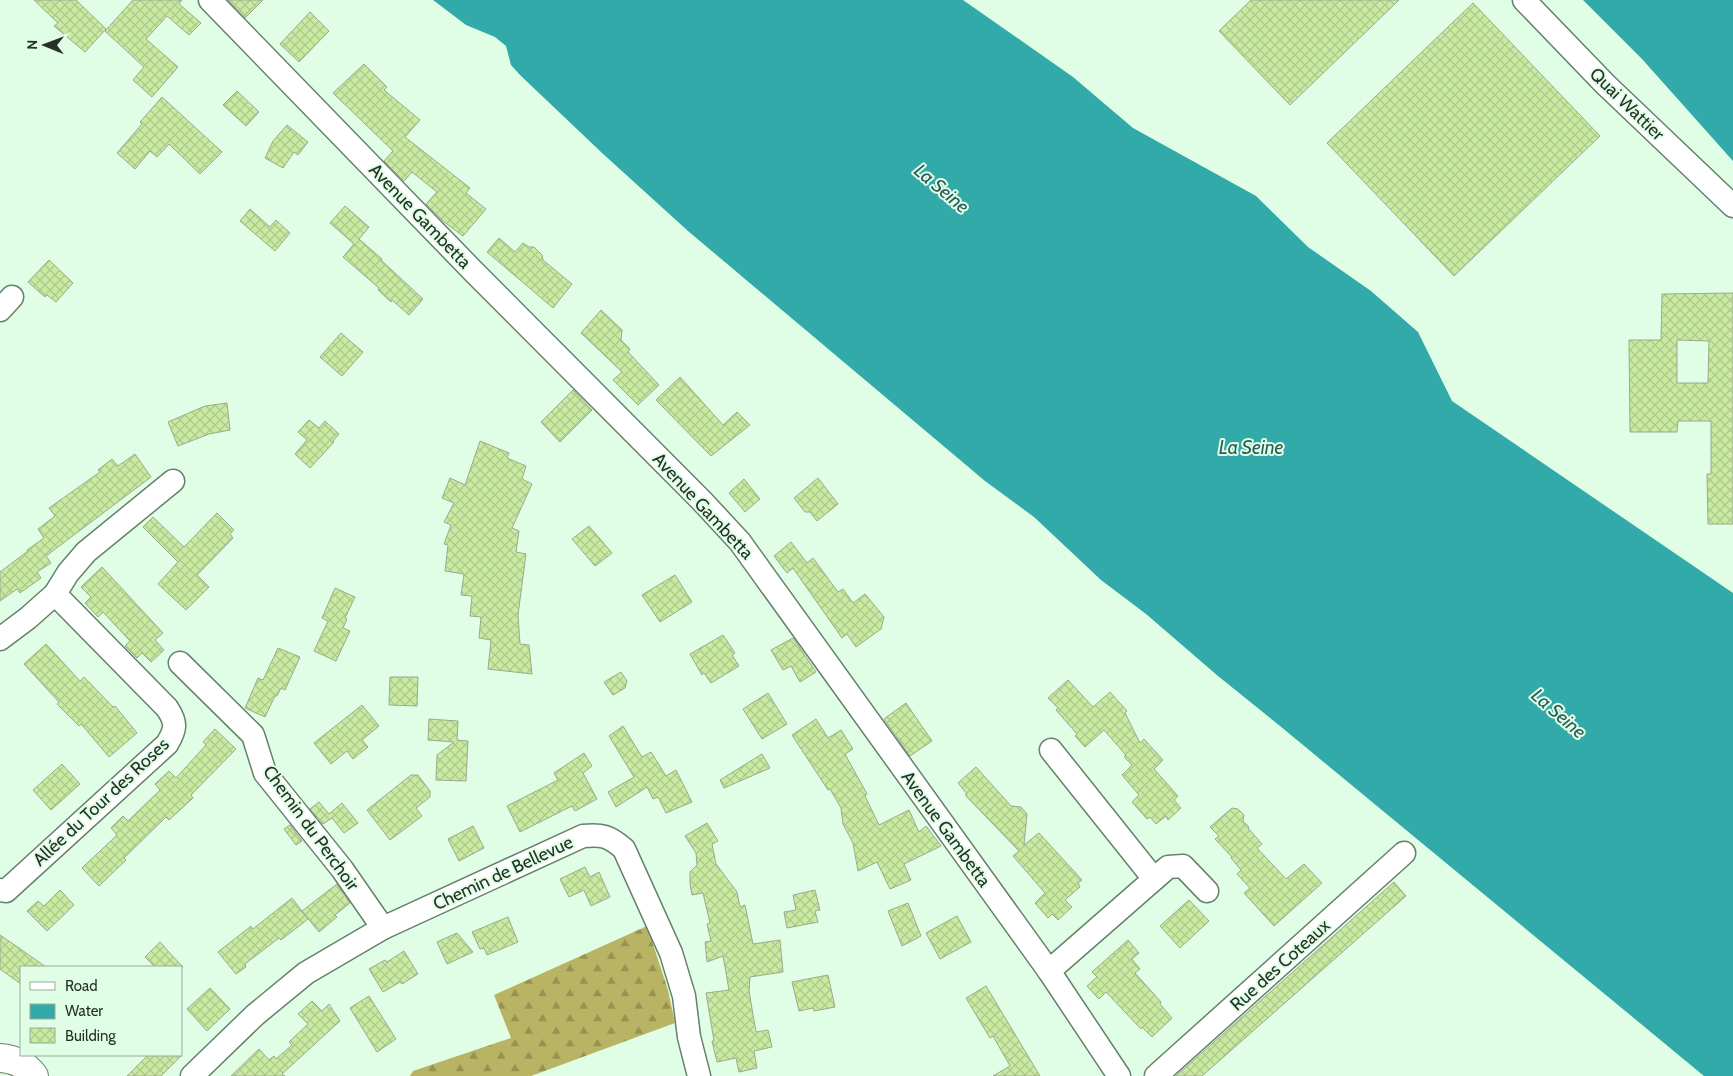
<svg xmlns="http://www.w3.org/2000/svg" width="1733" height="1076" font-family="Cabin,sans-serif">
	<defs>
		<pattern id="forest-firs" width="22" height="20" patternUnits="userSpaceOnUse" patternTransform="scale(1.25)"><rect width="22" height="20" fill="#b8b464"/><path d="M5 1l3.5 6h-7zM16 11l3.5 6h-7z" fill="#959352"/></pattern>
		<pattern id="building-cross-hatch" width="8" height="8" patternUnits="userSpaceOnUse" patternTransform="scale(1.25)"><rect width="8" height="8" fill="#c8eaa1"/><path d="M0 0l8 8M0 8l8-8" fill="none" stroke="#acc98b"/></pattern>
	</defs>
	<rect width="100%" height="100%" fill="#e0fee6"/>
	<path fill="url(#forest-firs)" d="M647,926L668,990L675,1023L531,1076H410L413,1071L511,1038L494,995Z"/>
	<g fill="#32aaa9">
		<path d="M433,0H963L1073,77L1133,128L1256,196L1308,247L1371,291L1418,332L1452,401L1733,593V1076H1704L1280,726L1218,676L1146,614L1101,580L1034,517L985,481L688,231L601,152L520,75L511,65L506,46L495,37L466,25Z"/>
		<path d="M1583,0H1733V161L1642,59Z"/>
	</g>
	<g fill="url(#building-cross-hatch)" stroke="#9caa8c" fill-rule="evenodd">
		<path d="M34,0H76L106,29L85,52L54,26L58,23Z"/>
		<path d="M133,0H182L179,4L201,23L189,35L167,16L146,39L178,67L152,97L133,80L144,67L105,31Z"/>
		<path d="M228,0H263L245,18Z"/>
		<path d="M1251,0H1399L1290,105L1219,31Z"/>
		<path d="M1473,3L1600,136L1454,276L1327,143Z"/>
		<path d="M310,12L329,31L299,62L280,44Z"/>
		<path d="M364,64L387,87L384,90L420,120L405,137L470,188L466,193L486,209L463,236L443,221L426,204L437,192L412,172L404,181L384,161L393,151L333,93Z"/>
		<path d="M237,91L259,112L246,126L223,105Z"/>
		<path d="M162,97L222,152L200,174L169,144L157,157L150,151L135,169L117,153L142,124L140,122Z"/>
		<path d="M287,125L308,142L298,155L294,152L283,168L265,158L273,141Z"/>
		<path d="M345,206L369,227L359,239L382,259L381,260L423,299L409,315L392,300L391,302L378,290L379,288L343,257L354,244L330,223Z"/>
		<path d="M250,209L270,227L276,220L290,233L275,251L240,221Z"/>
		<path d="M499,238L515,252L523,243L529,247H534L542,255L543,260L572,284L553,308L487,252Z"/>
		<path d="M49,260L73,283L56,302L47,295L45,297L28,282Z"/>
		<path d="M1733,293V524H1708L1707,474H1711V421H1678L1677,432H1630L1629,340H1661L1662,294ZM1677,340L1709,341L1708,383H1677Z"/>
		<path d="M601,310L622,330L621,340L630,349L628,352L659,385L638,405L613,380L622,372L581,333Z"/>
		<path d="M341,333L363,352L342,376L320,357Z"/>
		<path d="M680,377L723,425L737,412L750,425L711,456L656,400Z"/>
		<path d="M573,390L592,410L560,442L541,422Z"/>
		<path d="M227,403L230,430L209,434L178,446L168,422L205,406Z"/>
		<path d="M309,420L319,428L325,421L339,434L333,441L334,442L310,468L295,454L307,440L298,432Z"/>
		<path d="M480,441L509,453L507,458L526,466L522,479L532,484L512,528L519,531L516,552L526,554L518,615L520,644L529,645L532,674L488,669L491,640L479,638L481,617L470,616L472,596L461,595L464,574L445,571L448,545L444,544L451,525L444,522L454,503L442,498L450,478L465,485Z"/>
		<path d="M135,454L151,477L46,556L51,563L37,572L41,578L20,593L17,589L0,601V572L28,551L27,550L44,538L38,529L55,516L49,508L100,472L98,470L112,459L118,466Z"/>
		<path d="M818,478L838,504L817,521L810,512H805L794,498Z"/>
		<path d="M744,479L760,499L745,512L729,493Z"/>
		<path d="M217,513L234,530L230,534L233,538L197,575L209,587L186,610L158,584L178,562L143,527L153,517L184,547Z"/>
		<path d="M589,526L612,553L595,566L572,539Z"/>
		<path d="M791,542L807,563L813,558L838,592L843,589L853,603L865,594L884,617L881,629L856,647L847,634L842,638L793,568L787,573L774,556Z"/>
		<path d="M102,567L163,633L155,640L164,650L151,662L142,653L137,658L125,646L130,641L103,612L98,617L85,603L91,597L81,587Z"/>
		<path d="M675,575L692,602L660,622L642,595Z"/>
		<path d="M335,588L355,597L345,618L347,619L343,628L350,631L336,661L314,651L328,621L322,618Z"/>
		<path d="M723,635L735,653L732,655L739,666L711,683L704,673L702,675L690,654Z"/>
		<path d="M793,638L816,672L800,682L791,666L783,670L771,650Z"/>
		<path d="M46,644L80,681L84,677L113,707L115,706L137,733L109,757L81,724L79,726L57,704L59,702L24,664Z"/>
		<path d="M278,648L300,657L285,690L281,688L277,696H275L265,717L245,708L258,678L263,680Z"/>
		<path d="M621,672L627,681L625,688L613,695L604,682Z"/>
		<path d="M390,677H418L417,706L389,705Z"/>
		<path d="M1068,680L1093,707L1110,692L1127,711L1125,713L1140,743L1144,739L1163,760L1154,769L1178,796L1174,800L1181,808L1168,820L1166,816L1156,824L1150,817L1147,819L1132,802L1139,795L1122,775L1132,765L1125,758V754L1104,730L1085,747L1075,736L1077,734L1056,710L1058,708L1048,698Z"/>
		<path d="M768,693L787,724L762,739L743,709Z"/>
		<path d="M906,703L932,741L910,756L884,719Z"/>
		<path d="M362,705L379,726L362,740L368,747L353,759L347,751L331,764L314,743Z"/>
		<path d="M429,719L458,721L457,740L468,741L466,781L436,780L437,755L454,742L428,740Z"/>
		<path d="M816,719L828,738L841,730L853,749L845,754L867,794L865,796L879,825L909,810L919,832L926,826L941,846L904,864L911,880L890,889L877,862L858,871L853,843L843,824L841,808L830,789L828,790L792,735Z"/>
		<path d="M623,726L642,757L651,752L666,776L676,770L692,802L666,813L658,797L653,799L647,787L616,807L608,792L634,777L609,736Z"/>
		<path d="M215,729L236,749L191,795L193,798L169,820L166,817L124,858L126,860L99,886L82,868L117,835L111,828L123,816L128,821L160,790L155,784L169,771L176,778L206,745L203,742Z"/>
		<path d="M584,753L592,766L583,773L597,799L575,811L572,806L520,832L507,806L558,780L554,773Z"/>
		<path d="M762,754L770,768L724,788L720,780Z"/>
		<path d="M62,764L80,784L51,810L33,790Z"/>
		<path d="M976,767L1011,806L1021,807L1027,814L1024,845L1039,833L1082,880L1078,883L1080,887L1065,900L1072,907L1058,920L1052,914L1048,918L1035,903L1045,893L1013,856L1019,851L965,795L967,794L958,783Z"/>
		<path d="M411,775H418L430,791V797L416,808L422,816L390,840L367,810Z"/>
		<path d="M319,802L329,814L342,803L358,823L344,833L332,818L323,824L310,809Z"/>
		<path d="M1232,808L1238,809L1244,815L1243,821L1249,827L1248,828L1262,844L1257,848L1286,879L1304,864L1322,883L1274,926L1244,893L1250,888L1237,874L1241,870L1231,858L1232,857L1215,839L1219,836L1210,827Z"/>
		<path d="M707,823L718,841L712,844L716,864L737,892L740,907L745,905L753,944L780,940L783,972L750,977L749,991L756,1032L768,1030L772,1047L754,1051L757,1068L739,1072L736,1058L717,1062L712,1041H714L706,993L729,990L723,956L707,962L705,942L711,941L707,924L710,923L703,893L692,895L690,884V872L697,865L696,853L685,836Z"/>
		<path d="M290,825L302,841L296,845L284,829Z"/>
		<path d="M473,826L484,848L459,861L448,839Z"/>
		<path d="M585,867L590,877L599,872L610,897L591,906L584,890L569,897L560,879Z"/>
		<path d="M1394,882L1406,896L1202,1076H1176Z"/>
		<path d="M337,884L350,903L335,915L337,917L319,932L302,911Z"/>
		<path d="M60,890L74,905L47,931L27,911L38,901L44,906Z"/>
		<path d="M815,890L820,910L815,911L818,922L787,928L784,912L796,910L793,895Z"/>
		<path d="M292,898L308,919L281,940L279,938L245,964L246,967L236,974L218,952L251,926L253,929Z"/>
		<path d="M1189,900L1209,921L1180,948L1160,926Z"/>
		<path d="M908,903L921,936L902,946L888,911Z"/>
		<path d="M957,916L971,942L940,959L926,933Z"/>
		<path d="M508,917L518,942L487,955L484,948L480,949L472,932Z"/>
		<path d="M457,933L473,952L447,964L437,942Z"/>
		<path d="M0,935L19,948L46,967H21V984L0,969Z"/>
		<path d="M1128,940L1139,953L1132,959L1140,969L1135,973L1161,1002L1160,1004L1172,1018L1152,1037L1142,1027L1141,1029L1106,992L1099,999L1087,986L1097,977L1092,972Z"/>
		<path d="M160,942L167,950L183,967H155L145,957Z"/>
		<path d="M404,951L418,974L402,984L400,982L383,992L369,969L385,960L387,962Z"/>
		<path d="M828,975L835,1007L814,1011L813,1008L799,1011L792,982Z"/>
		<path d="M986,986L1040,1076H993L1010,1066L993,1036L990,1038L966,998Z"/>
		<path d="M210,988L230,1009L207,1031L187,1009Z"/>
		<path d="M369,996L396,1039L377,1052L350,1008Z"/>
		<path d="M312,1001L322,1011L329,1004L340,1021L282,1074L285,1076H231L259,1049L269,1060L274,1056L276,1059L292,1045L289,1042L308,1024L298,1014Z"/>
		<path d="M148,1055H182L161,1076H127Z"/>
	</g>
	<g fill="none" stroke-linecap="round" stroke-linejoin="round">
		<defs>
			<g id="street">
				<path d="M210,0L474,272L702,501L740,542L1049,971L1119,1076"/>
				<path d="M1524,0L1605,84L1733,206"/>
				<path d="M0,310L12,297"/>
				<path d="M0,639L28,618L55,594L68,573L86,552L173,481"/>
				<path d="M180,663L253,735L265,773L342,869L383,928"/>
				<path d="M1051,750L1154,879"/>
				<path d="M0,890L6,891L167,744C176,729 177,723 167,708L55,594"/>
				<path d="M1049,971L1168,867L1183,866L1207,891"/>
				<path d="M192,1076L255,1015L306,973L383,928L583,836C602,834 609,836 624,849L671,953L684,996L689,1037L699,1076"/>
				<path d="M1156,1076L1404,853"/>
			</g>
			<path id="secondary" d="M0,1058C15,1059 25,1064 34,1076"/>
		</defs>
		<use href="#street" stroke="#66816b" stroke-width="25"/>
		<use href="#secondary" stroke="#66816b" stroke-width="30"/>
		<use href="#street" stroke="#fff" stroke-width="22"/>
		<use href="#secondary" stroke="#fff" stroke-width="28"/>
	</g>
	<g text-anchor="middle" stroke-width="4" stroke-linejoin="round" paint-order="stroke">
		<g font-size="18" fill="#263128" stroke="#e0fee6">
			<text transform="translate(1627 104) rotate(44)" y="6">Quai Wattier</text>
			<text transform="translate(420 216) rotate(46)" y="6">Avenue Gambetta</text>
			<text transform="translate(703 506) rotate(47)" y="6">Avenue Gambetta</text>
			<text transform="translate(101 802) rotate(-43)" y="6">Allée du Tour des Roses</text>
			<text transform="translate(311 828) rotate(54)" y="6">Chemin du Perchoir</text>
			<text transform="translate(946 829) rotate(54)" y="6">Avenue Gambetta</text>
			<text transform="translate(503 873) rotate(-25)" y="6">Chemin de Bellevue</text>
			<text transform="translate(1280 965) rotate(-42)" y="6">Rue des Coteaux</text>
		</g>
		<g font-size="19" font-style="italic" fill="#2a5b5b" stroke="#e0fee6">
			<text transform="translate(942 188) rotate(40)" y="7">La Seine</text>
			<text x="1251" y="454">La Seine</text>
			<text transform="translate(1559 713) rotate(41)" y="7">La Seine</text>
		</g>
	</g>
	<rect x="20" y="966" width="162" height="90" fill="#e0fee6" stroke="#96ac9a"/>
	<rect x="30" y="982" width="25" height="8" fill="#ffffff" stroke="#96ac9a"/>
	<text x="65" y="991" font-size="15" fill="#263128">Road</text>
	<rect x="30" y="1004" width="25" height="15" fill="#32aaa9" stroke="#96ac9a"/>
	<text x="65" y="1016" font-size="15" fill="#263128">Water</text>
	<rect x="30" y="1028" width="25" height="15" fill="url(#building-cross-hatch)" stroke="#96ac9a"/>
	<text x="65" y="1041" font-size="15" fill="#263128">Building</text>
	<g transform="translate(45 45) rotate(271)" stroke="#e0fee6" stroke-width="4" paint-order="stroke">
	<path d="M0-4L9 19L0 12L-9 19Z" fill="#263128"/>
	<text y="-8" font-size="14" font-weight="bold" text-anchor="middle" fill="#263128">N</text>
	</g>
</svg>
